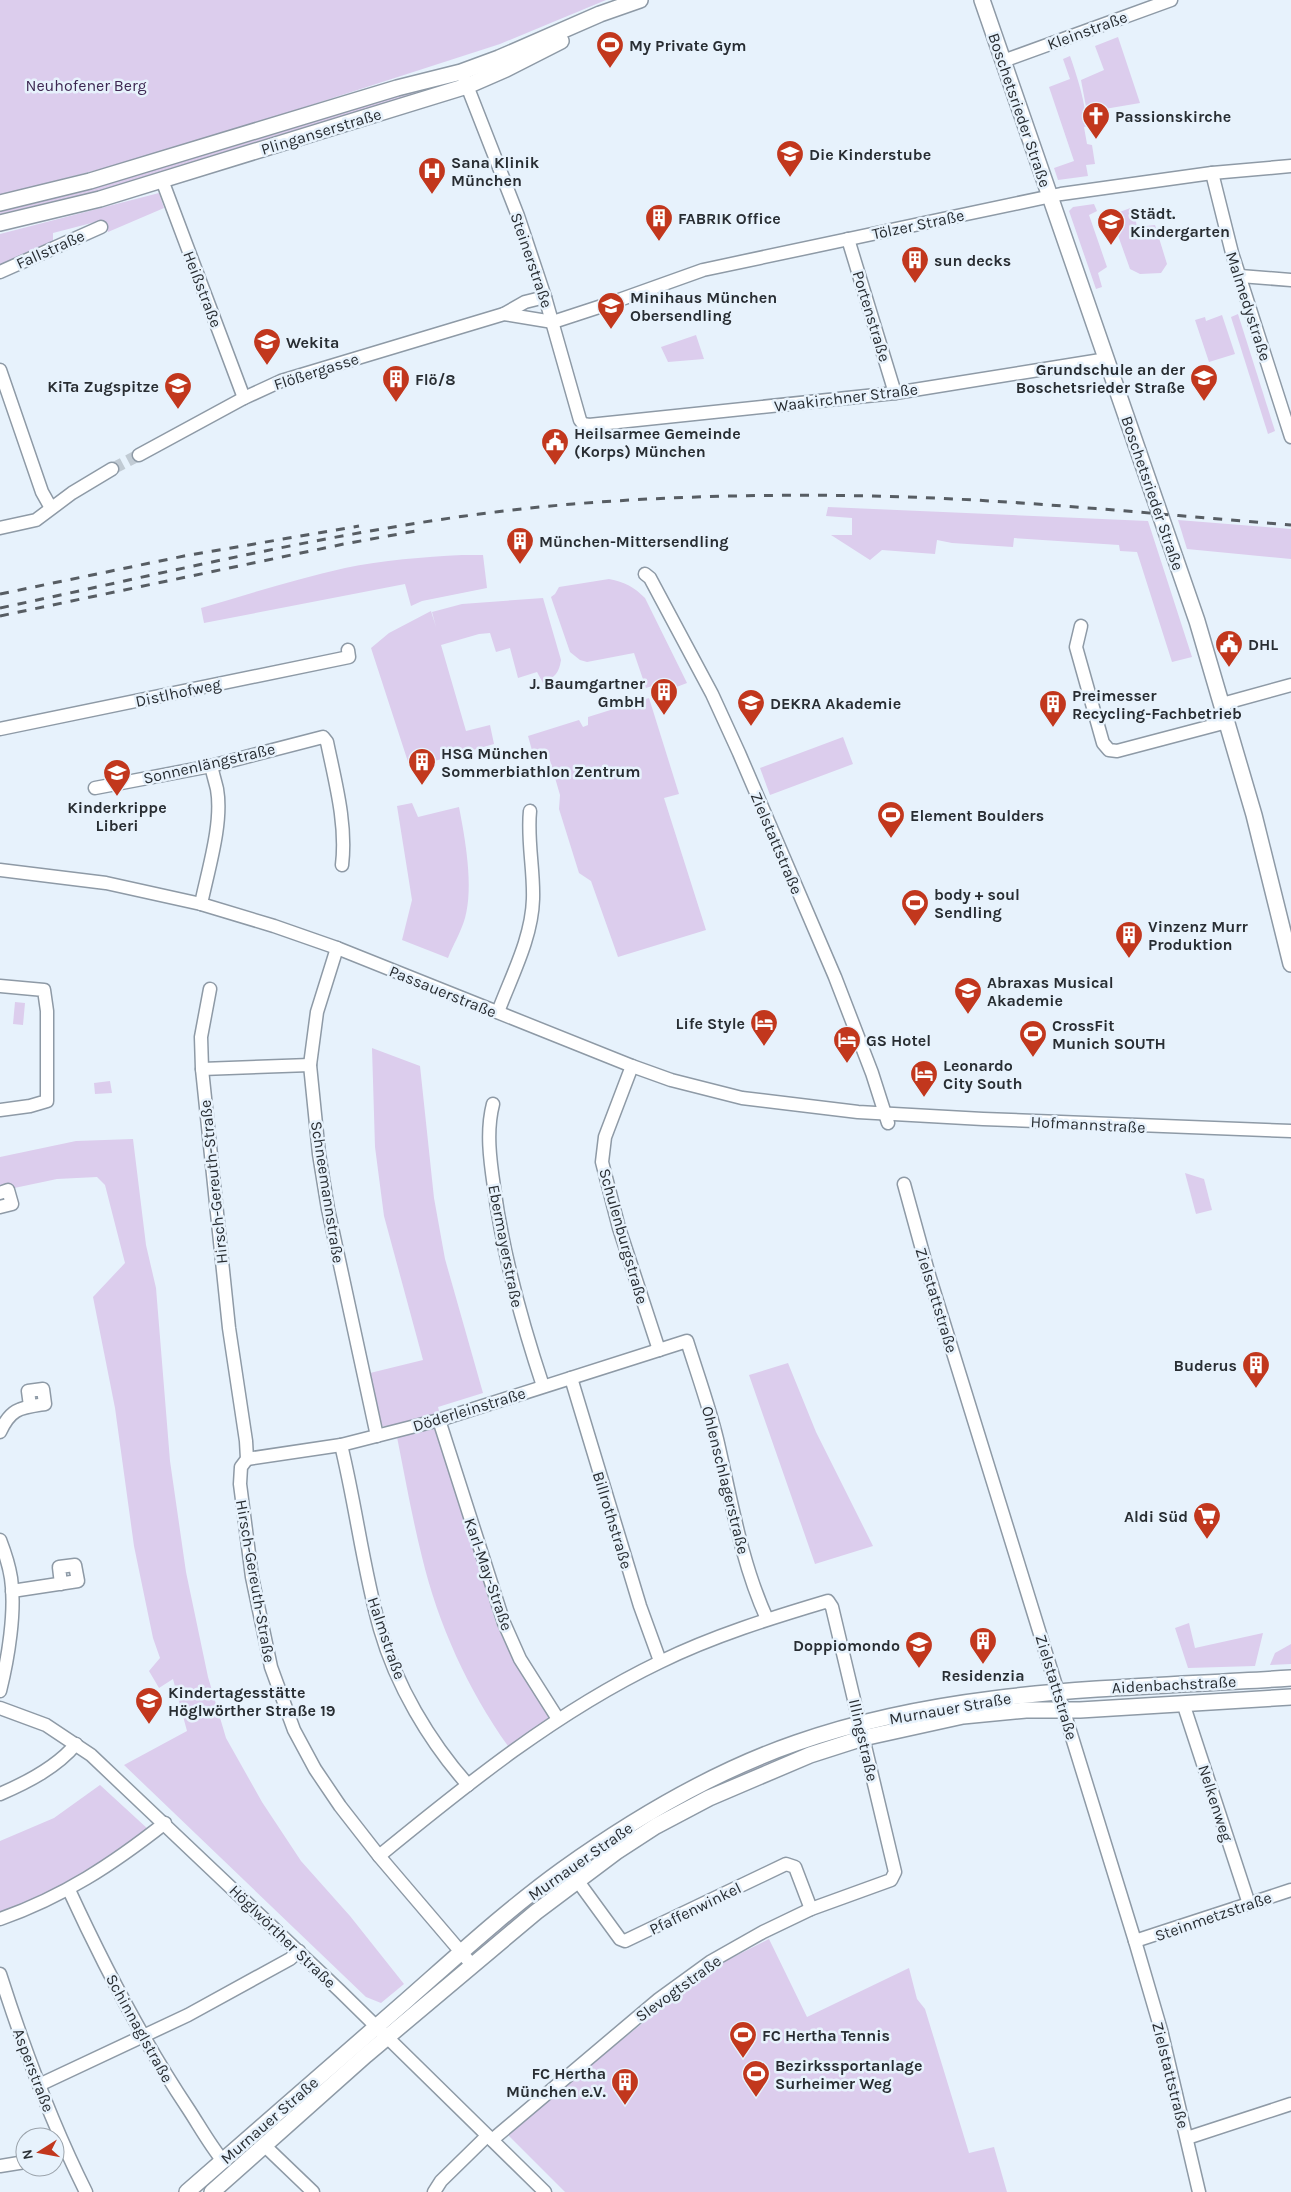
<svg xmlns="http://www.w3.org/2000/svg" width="1291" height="2192" font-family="Karla,sans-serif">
	<rect width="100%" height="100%" fill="#e7f2fc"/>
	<g fill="#dccded">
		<path d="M0,0H606L500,44L277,116L120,164L0,195Z"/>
		<path d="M1118,37L1140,103L1087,112L1081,80L1104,70L1095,46Z"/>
		<path d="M1070,56C1078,79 1085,101 1087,126L1084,127L1087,144L1092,145L1095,164L1086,165L1088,176L1058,180L1054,168L1074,161L1049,87L1070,79L1063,59Z"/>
		<path d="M437,82L440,91L150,178L0,218V209Z"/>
		<path d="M159,193L164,208L108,232L103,220L53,233V244L0,269V234Z"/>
		<path d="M1094,204L1097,211L1089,215L1107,267L1098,273L1102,287L1096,289L1069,211L1073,207Z"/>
		<path d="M1133,207L1137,227L1155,225L1167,264L1161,273L1140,274L1130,269L1115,227L1121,225L1117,213Z"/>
		<path d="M1238,314L1275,431L1268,434L1231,317Z"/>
		<path d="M1222,315L1235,354L1209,362L1195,320L1205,317L1206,321Z"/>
		<path d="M696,335L704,359L668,362L661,347Z"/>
		<path d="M828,507L1148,521L1192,657L1172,662L1137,552L1120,551L1119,545L1014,538L1013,547L952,543L937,540L935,554L882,550L870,560L831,535H852V518L826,516Z"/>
		<path d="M1178,520L1291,529V559L1187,549Z"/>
		<path d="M462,555H483L487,588L422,601L411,606L405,584L204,623L201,608C249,594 296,579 345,568C382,560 424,557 462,555Z"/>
		<path d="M609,579C625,582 634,587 645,598L687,683L658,694L655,685L646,688L634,653L587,662L580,660L570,652L551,597L555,594L559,587Z"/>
		<path d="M543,598L561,660C559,673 555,677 543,683L537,672L518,678L510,648L496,652L490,633L479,634L441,645L466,731L490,725L494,744L410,768L371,648L389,633L431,611L436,627L432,612L462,604Z"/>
		<path d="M649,698L679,794L664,798L706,930L618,957L591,881L579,873L559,809L560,795L547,750L533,754L528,736L579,720L583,727L588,725V717Z"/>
		<path d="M843,737L853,764L770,795L760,768Z"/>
		<path d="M412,803L418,817L459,807C465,838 474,887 465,918C461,932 453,945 448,958L402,940L412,900L397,806Z"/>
		<path d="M15,1002L25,1003L23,1025L13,1024Z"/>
		<path d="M372,1048L420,1066L434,1198L445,1259L483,1393L438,1407L440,1415L387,1428L381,1425L370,1373L423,1360L384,1216L375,1147Z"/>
		<path d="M110,1081L112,1093L95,1094L94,1083Z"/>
		<path d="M133,1139L146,1245L156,1288L170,1461L186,1572L208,1677L226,1738L262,1802L301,1861L350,1916L404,1984L381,2003L366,1997L124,1765L187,1731L173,1679L159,1688L149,1671L160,1658L153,1638L134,1546L115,1408L93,1297L125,1263L105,1185L97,1177L57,1179L0,1191V1157L76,1141Z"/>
		<path d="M1185,1173L1204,1179L1212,1210L1196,1214Z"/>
		<path d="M788,1363L816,1432L873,1546L815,1564L749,1375Z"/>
		<path d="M431,1425L436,1428L496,1623L511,1656L549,1718L508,1746C468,1690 438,1624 422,1557C412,1517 405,1477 397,1437L398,1433Z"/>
		<path d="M1189,1623L1195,1648L1263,1633L1255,1666L1188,1668L1175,1628Z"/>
		<path d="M1291,1644V1664L1270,1665L1275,1653Z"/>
		<path d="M847,1735V1738L737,1778L674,1810L472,1956L473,1951L556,1883L625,1833L735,1773L794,1750Z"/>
		<path d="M100,1785L149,1830L116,1855L67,1884L0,1914V1841L54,1818Z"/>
		<path d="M769,1939L807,2017L909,1968L917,1999L925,2009L969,2153L994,2147L1007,2192H565L509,2136L507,2132L710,1969Z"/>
	</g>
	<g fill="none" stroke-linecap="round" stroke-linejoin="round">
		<path stroke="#c1cbd4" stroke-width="12" stroke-dasharray="12 6" stroke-linecap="butt" d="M112,469L139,455"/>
		<defs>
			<g id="minor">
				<path d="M1003,61L1171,0"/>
				<path d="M464,78L518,216L545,297L580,420L583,424L589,425L895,393L1107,359"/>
				<path d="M1212,173L1232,253L1291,437"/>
				<path d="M162,180L244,398"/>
				<path d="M848,239L895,393"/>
				<path d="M0,272L101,227"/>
				<path d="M1240,276L1291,280"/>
				<path d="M504,314L525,302L545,297"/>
				<path d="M0,370L42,492L51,508"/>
				<path d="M139,455L244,398L281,381L504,314L553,322L605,305L703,270L957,216L1061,194L1212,173L1291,166"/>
				<path d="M0,528L36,520L72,493L112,469"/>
				<path d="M645,574L650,578L712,694L739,753L835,977L872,1073L888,1123"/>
				<path d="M1081,626L1076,647L1103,743L1109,750L1117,751L1227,722"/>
				<path d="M1222,704L1291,685"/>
				<path d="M0,729L349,657L348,650"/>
				<path d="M95,788L211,766L323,737L327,742C335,781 347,824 342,865"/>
				<path d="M0,870L106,883L201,904L274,926L337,948L632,1066L671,1080L742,1098L858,1112L983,1119L1291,1131"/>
				<path d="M201,904C208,870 223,823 217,789C215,781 213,774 211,766"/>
				<path d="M337,948L317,1012L310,1065L319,1154L328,1209L377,1436"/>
				<path d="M0,986L44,990L47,1011V1101L30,1106L0,1110"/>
				<path d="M210,989L201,1037L202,1069L229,1328L246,1441L247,1459L241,1467L240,1484L252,1577L271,1667L294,1730L315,1769L340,1806L379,1856L472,1965"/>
				<path d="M498,1012C511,977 532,938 533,899C534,870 527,840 530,811"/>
				<path d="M632,1066L605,1137L602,1162L619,1228L659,1350"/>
				<path d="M202,1069L310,1065"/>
				<path d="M493,1104C486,1131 490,1160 494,1187C503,1255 521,1320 543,1386"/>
				<path d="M904,1184L929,1275L1135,1941L1161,2030L1199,2192"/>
				<path d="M0,1193L8,1190L12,1204L0,1207"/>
				<path d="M571,1378L640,1606L660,1661"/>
				<path d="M439,1420L504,1623L520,1659L558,1719"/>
				<path d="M0,1432C11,1408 20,1408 45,1404L43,1389L28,1391L30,1406"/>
				<path d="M341,1445C356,1506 363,1569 380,1629C396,1685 429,1741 468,1785"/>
				<path d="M247,1459L341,1445L439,1420L687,1341C697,1373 709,1406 717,1439C731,1499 741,1562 767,1619"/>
				<path d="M0,1540C5,1553 9,1565 11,1578C16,1611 8,1659 0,1691"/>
				<path d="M12,1591L78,1581L75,1565L59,1567L61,1584"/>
				<path d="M1183,1703L1249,1904"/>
				<path d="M0,1708L46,1725L91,1755L340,1991L545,2192"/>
				<path d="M0,1794C28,1782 57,1767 76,1744"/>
				<path d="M379,1856C467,1784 556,1712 660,1662C713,1636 771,1618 828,1601L832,1607L895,1872L891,1880L811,1909L763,1932L710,1962L659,1999L492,2140"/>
				<path d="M577,1880L620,1939L625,1941L786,1864L795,1867L811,1909"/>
				<path d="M69,1890C104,1966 142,2040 189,2110C200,2127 210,2145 223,2161"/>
				<path d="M0,1919C63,1897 113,1864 165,1823"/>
				<path d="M1135,1941L1291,1890"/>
				<path d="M0,1974C24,2049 51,2122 86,2192"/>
				<path d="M39,2085L188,2015L290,1959L299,1951"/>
				<path d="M1187,2138L1291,2104"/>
				<path d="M265,2146L313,2192"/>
				<path d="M0,2166L25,2162"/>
				<path d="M434,2192L441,2181L487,2136"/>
			</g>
			<g id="major">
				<path d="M982,0L1197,621L1254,815L1291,964"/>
				<path d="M0,203L90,181L397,88L461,72L499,58L600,14L640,0"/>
				<path d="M0,223L100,199L467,86L506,69L561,41"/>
				<path d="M187,2192C260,2128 333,2064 407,2000C457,1956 508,1909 562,1870C632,1820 715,1771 796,1743C955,1687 1125,1689 1291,1678"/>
				<path d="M212,2192L366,2055L536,1912L616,1852L656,1826L709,1798L810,1755L863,1738L963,1716L1026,1710H1080L1291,1697"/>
			</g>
		</defs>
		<use href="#minor" stroke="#8e9aa6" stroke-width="15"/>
		<use href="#major" stroke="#8e9aa6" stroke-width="18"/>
		<use href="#minor" stroke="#fff" stroke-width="12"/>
		<use href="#major" stroke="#fff" stroke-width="15"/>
		<g stroke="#575d63" stroke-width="3" stroke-dasharray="9 9" stroke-linecap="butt">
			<path d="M0,594L184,556L359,526"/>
			<path d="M0,608C189,568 379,520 573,504C672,496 773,494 873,496C1013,499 1152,514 1291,525"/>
			<path d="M0,616L344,544L421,530"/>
		</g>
	</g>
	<defs>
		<symbol id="stadium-pin" viewBox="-11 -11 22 30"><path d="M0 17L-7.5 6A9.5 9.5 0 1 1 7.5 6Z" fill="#c2371d" stroke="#e7f2fc"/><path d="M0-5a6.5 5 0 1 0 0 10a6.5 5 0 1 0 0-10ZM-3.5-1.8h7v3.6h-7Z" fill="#fff"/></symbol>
		<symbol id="church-pin" viewBox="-11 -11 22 30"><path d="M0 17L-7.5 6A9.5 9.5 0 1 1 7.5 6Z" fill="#c2371d" stroke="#e7f2fc"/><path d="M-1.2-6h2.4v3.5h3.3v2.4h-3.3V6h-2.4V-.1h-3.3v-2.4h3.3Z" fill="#fff"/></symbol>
		<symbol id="school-pin" viewBox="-11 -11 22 30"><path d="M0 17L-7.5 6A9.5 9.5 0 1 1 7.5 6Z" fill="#c2371d" stroke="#e7f2fc"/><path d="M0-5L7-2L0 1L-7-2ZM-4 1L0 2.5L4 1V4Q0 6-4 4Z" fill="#fff"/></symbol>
		<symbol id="hospital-pin" viewBox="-11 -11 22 30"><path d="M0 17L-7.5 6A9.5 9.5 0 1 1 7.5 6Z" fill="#c2371d" stroke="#e7f2fc"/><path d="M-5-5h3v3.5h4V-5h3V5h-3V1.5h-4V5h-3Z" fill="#fff"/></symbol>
		<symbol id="building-pin" viewBox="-11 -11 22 30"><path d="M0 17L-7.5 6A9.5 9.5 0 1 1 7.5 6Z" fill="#c2371d" stroke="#e7f2fc"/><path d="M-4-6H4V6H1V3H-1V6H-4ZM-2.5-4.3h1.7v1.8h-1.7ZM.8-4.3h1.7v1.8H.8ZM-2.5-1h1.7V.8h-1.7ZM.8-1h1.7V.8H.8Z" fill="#fff"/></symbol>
		<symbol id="civic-pin" viewBox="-11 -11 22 30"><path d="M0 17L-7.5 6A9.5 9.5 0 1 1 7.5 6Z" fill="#c2371d" stroke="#e7f2fc"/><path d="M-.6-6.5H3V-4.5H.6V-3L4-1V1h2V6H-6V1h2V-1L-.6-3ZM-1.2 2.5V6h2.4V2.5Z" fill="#fff"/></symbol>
		<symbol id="university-pin" viewBox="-11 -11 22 30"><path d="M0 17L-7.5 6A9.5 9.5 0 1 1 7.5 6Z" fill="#c2371d" stroke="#e7f2fc"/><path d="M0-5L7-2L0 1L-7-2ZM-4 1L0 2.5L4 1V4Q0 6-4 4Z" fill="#fff"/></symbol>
		<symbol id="hotel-pin" viewBox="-11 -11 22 30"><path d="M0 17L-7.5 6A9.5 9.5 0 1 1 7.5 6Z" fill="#c2371d" stroke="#e7f2fc"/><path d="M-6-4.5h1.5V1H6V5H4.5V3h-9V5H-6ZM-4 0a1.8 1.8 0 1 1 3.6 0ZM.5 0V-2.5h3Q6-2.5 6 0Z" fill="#fff"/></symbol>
		<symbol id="supermarket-pin" viewBox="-11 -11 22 30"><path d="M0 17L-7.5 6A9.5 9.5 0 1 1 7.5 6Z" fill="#c2371d" stroke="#e7f2fc"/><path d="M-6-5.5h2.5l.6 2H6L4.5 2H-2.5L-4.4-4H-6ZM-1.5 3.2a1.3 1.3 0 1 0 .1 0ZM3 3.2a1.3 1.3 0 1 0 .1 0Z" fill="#fff"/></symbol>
	</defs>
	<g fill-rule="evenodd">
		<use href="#stadium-pin" x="594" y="29" width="32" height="43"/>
		<use href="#church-pin" x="1080" y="100" width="32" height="43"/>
		<use href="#school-pin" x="774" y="138" width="32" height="43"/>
		<use href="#hospital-pin" x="416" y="155" width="32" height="43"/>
		<use href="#building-pin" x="643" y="202" width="32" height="43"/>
		<use href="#school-pin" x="1095" y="206" width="32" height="43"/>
		<use href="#building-pin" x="899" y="244" width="32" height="43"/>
		<use href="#school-pin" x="595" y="290" width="32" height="43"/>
		<use href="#school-pin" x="251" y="326" width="32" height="43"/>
		<use href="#school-pin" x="1188" y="362" width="32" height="43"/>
		<use href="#building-pin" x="380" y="363" width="32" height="43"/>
		<use href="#school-pin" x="162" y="370" width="32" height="43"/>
		<use href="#civic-pin" x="539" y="426" width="32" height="43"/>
		<use href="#building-pin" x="504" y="525" width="32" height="43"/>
		<use href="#civic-pin" x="1213" y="628" width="32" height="43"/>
		<use href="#building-pin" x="648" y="676" width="32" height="43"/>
		<use href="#university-pin" x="735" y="687" width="32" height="43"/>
		<use href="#building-pin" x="1037" y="688" width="32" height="43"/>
		<use href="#building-pin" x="406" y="746" width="32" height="43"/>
		<use href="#school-pin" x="101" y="757" width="32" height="43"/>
		<use href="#stadium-pin" x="875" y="799" width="32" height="43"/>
		<use href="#stadium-pin" x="899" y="887" width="32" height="43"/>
		<use href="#building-pin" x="1113" y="919" width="32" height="43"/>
		<use href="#school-pin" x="952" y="975" width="32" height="43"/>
		<use href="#hotel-pin" x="748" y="1007" width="32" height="43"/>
		<use href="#stadium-pin" x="1017" y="1018" width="32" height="43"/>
		<use href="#hotel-pin" x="831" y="1024" width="32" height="43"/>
		<use href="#hotel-pin" x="908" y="1058" width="32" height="43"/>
		<use href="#building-pin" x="1240" y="1349" width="32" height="43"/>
		<use href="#supermarket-pin" x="1191" y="1500" width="32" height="43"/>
		<use href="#building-pin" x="967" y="1625" width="32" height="43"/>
		<use href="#school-pin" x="903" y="1629" width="32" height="43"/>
		<use href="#school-pin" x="133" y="1685" width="32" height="43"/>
		<use href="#stadium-pin" x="727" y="2019" width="32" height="43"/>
		<use href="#stadium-pin" x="740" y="2058" width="32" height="43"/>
		<use href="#building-pin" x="609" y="2066" width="32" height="43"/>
	</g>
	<g text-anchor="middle" stroke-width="5" stroke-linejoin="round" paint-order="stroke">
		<g font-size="16" fill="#282d32" stroke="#e7f2fc">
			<text transform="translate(1087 30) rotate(-20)" y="6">Kleinstraße</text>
			<text transform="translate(1020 110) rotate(71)" y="6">Boschetsrieder Straße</text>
			<text transform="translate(321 131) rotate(-17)" y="6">Plinganserstraße</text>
			<text transform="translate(918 224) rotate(-12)" y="6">Tölzer Straße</text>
			<text transform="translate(50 249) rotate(-24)" y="6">Fallstraße</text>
			<text transform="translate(532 260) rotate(71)" y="6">Steinerstraße</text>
			<text transform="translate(203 289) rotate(69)" y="6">Heißstraße</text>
			<text transform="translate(1249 306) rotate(72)" y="6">Malmedystraße</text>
			<text transform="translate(872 316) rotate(73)" y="6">Portenstraße</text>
			<text transform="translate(316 371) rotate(-18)" y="6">Flößergasse</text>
			<text transform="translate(846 397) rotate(-7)" y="6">Waakirchner Straße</text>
			<text transform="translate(1153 493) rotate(71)" y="6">Boschetsrieder Straße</text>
			<text transform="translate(178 692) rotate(-12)" y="6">Distlhofweg</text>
			<text transform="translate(209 763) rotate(-13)" y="6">Sonnenlängstraße</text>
			<text transform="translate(777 843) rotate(67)" y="6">Zielstattstraße</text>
			<text transform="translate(443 991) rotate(22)" y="6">Passauerstraße</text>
			<text transform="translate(1088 1124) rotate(3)" y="6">Hofmannstraße</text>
			<text transform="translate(213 1182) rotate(-96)" y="6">Hirsch-Gereuth-Straße</text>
			<text transform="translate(328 1192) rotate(81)" y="6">Schneemannstraße</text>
			<text transform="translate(624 1236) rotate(74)" y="6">Schulenburgstraße</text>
			<text transform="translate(506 1246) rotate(79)" y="6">Ebermayerstraße</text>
			<text transform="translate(937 1300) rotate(73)" y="6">Zielstattstraße</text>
			<text transform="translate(469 1409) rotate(-17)" y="6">Döderleinstraße</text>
			<text transform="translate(726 1480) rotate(76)" y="6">Ohlenschlagerstraße</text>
			<text transform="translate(613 1520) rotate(73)" y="6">Billrothstraße</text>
			<text transform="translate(489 1574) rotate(71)" y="6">Karl-May-Straße</text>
			<text transform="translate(256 1581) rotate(80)" y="6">Hirsch-Gereuth-Straße</text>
			<text transform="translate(387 1638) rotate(71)" y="6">Halmstraße</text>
			<text transform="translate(1174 1684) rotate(-3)" y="6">Aidenbachstraße</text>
			<text transform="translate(1057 1687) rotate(73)" y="6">Zielstattstraße</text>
			<text transform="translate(950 1708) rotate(-10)" y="6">Murnauer Straße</text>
			<text transform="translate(864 1740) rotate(77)" y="6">Illingstraße</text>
			<text transform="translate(1216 1803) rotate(72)" y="6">Nelkenweg</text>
			<text transform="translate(580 1861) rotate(-35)" y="6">Murnauer Straße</text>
			<text transform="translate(695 1908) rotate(-26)" y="6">Pfaffenwinkel</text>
			<text transform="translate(1213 1916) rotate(-19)" y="6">Steinmetzstraße</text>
			<text transform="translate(283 1936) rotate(44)" y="6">Höglwörther Straße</text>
			<text transform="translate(678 1988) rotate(-36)" y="6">Slevogtstraße</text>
			<text transform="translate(140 2028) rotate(61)" y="6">Schinnaglstraße</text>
			<text transform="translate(34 2070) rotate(69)" y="6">Asperstraße</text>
			<text transform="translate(1171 2075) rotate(76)" y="6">Zielstattstraße</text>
			<text transform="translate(269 2120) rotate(-41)" y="6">Murnauer Straße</text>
		</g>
		<g font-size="16" font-weight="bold" fill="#282d32" stroke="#e7f2fc" text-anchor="start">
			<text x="629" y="51">My Private Gym</text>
			<text x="1115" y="122">Passionskirche</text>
			<text x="809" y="160">Die Kinderstube</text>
			<text x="451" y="168">Sana Klinik<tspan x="451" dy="18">München</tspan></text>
			<text x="1130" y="219">Städt.<tspan x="1130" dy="18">Kindergarten</tspan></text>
			<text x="678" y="224">FABRIK Office</text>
			<text x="934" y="266">sun decks</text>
			<text x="630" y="303">Minihaus München<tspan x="630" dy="18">Obersendling</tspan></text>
			<text x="286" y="348">Wekita</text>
			<text x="1185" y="375" text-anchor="end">Grundschule an der<tspan x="1185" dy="18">Boschetsrieder Straße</tspan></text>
			<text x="415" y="385">Flö/8</text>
			<text x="159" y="392" text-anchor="end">KiTa Zugspitze</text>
			<text x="574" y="439">Heilsarmee Gemeinde<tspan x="574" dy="18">(Korps) München</tspan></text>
			<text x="539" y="547">München-Mittersendling</text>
			<text x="1248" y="650">DHL</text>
			<text x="645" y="689" text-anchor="end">J. Baumgartner<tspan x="645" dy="18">GmbH</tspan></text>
			<text x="1072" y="701">Preimesser<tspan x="1072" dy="18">Recycling-Fachbetrieb</tspan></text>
			<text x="770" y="709">DEKRA Akademie</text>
			<text x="441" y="759">HSG München<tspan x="441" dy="18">Sommerbiathlon Zentrum</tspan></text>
			<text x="117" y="813" text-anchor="middle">Kinderkrippe<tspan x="117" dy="18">Liberi</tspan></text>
			<text x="910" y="821">Element Boulders</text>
			<text x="934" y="900">body + soul<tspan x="934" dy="18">Sendling</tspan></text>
			<text x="1148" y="932">Vinzenz Murr<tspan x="1148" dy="18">Produktion</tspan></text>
			<text x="987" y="988">Abraxas Musical<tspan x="987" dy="18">Akademie</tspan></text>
			<text x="745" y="1029" text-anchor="end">Life Style</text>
			<text x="1052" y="1031">CrossFit<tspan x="1052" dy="18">Munich SOUTH</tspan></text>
			<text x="866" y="1046">GS Hotel</text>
			<text x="943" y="1071">Leonardo<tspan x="943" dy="18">City South</tspan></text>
			<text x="1237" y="1371" text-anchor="end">Buderus</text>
			<text x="1188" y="1522" text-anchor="end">Aldi Süd</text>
			<text x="900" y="1651" text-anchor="end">Doppiomondo</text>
			<text x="983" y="1681" text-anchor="middle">Residenzia</text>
			<text x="168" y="1698">Kindertagesstätte<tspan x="168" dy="18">Höglwörther Straße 19</tspan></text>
			<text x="762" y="2041">FC Hertha Tennis</text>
			<text x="775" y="2071">Bezirkssportanlage<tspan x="775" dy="18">Surheimer Weg</tspan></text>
			<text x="606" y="2079" text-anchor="end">FC Hertha<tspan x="606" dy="18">München e.V.</tspan></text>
		</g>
		<g font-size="16" fill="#3e2852" stroke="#e7f2fc">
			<text x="86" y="91">Neuhofener Berg</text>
		</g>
	</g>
	<g transform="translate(40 2152) rotate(259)"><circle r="24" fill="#e7f2fc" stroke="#9ba3ab"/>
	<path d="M0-4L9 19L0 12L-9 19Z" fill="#c2371d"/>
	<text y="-8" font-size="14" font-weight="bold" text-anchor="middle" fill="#282d32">N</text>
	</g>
</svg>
